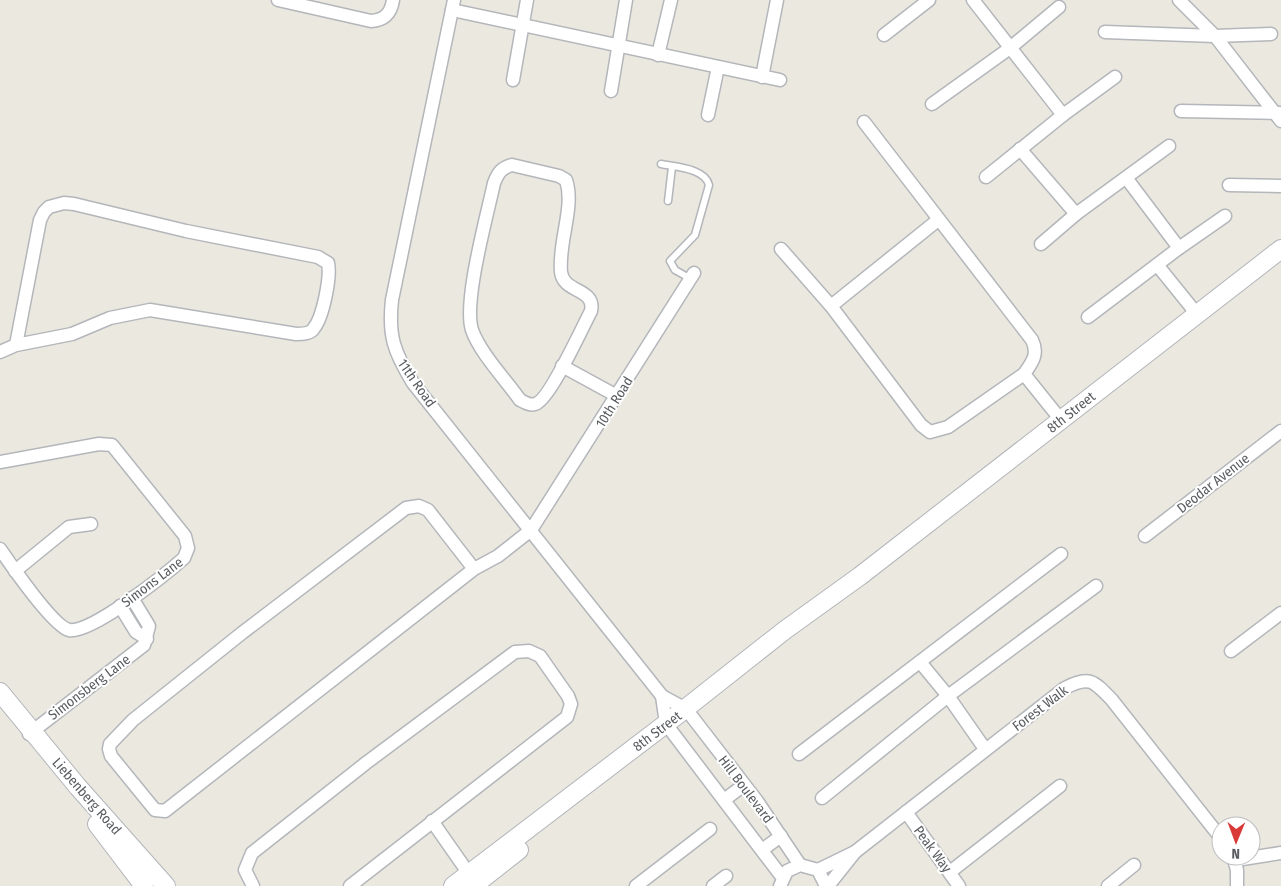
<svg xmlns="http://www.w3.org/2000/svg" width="1281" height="886" font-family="'Fira Sans Condensed',sans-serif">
	<rect width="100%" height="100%" fill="#ebe8e0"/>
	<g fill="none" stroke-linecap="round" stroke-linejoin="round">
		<defs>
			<g id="lane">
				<path d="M661,164C675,167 705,168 709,185L695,235L670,261L675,270L691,279"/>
				<path d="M668,201L672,167"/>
			</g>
			<g id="street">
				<path d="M278,0L371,21C385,20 391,13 393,0"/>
				<path d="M454,0L392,300C388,336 394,352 413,383L662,696L686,709L757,801L800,865"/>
				<path d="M973,0L1063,115"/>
				<path d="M1179,0L1215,36L1281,121"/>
				<path d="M452,10L780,80"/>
				<path d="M1105,32L1215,36L1271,34"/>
				<path d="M884,35L929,0"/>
				<path d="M658,55L671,0"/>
				<path d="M762,77L777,0"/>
				<path d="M513,80L527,0"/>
				<path d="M611,91L626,0"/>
				<path d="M932,104L1010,48L1059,7"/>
				<path d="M1181,111L1281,113"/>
				<path d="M708,115L718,67"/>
				<path d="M1020,149L1076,214"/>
				<path d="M512,165L559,176L566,180C575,207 558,242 561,272C563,293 596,288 591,311C582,328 549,401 535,404C530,406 524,402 520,400C506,380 480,353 472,330C463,302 487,216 494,183C498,173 501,168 512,165Z"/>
				<path d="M986,177L1063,115L1115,77"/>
				<path d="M1127,179L1179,248"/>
				<path d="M1229,185L1281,186"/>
				<path d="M1041,244L1076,214L1169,146"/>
				<path d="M781,249L831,306L921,425L930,432L948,427L1024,374C1032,363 1039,354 1032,340L864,122"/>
				<path d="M1158,266L1196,313"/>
				<path d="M831,306L938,220"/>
				<path d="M1088,317L1179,248L1225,216"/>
				<path d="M0,352L16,345L72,334L110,318L150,310L296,334C302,334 311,334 314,328C323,317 331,277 328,263L318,257L186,231L74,204L64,203L49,207L44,212L40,220L16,345"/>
				<path d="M562,366L617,396"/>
				<path d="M1024,374L1061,420"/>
				<path d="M0,462L99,444L112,445L185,536L188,548L184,558C166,574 91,634 69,630C53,626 11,565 0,549"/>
				<path d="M1145,536L1281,431"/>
				<path d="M474,569L428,510L419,506L406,508L242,633L133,720L110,744L109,749L111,756L155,810L165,811L474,569L498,556L531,530L694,273"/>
				<path d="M15,571L69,527L91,524"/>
				<path d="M120,606L136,632L147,639"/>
				<path d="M1231,651L1281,613"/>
				<path d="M920,662L948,696L985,749"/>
				<path d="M662,696L666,724L782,877"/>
				<path d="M29,734L144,645L149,626L132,598"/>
				<path d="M799,754L1061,554"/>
				<path d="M822,798L948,696L1096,586"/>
				<path d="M724,800L744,785"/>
				<path d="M906,812L959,886"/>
				<path d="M432,821L474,881"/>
				<path d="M762,850L781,836"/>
				<path d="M1233,856L1237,870V886"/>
				<path d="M1236,860L1281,853"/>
				<path d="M818,870L855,852L1065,688C1089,675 1094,681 1112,700L1221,838"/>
				<path d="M950,872L1060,786"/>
				<path d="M253,886L245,870L252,853L366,763L515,652L529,651L540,656L568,696L571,704L567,717L350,886"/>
				<path d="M636,886L710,829"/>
				<path d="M713,886L726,876"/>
				<path d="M780,886L787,871L800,865L818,870L826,886"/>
				<path d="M828,886L855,852"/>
				<path d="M1108,886L1134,865"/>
			</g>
			<g id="secondary">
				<path d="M0,692L78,787L166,886"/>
				<path d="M97,824L144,886"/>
				<path d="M453,886L676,716L785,630L860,576L1281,249"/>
				<path d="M473,886L519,850"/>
			</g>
		</defs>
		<use href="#lane" stroke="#b3b6ba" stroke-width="9"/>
		<use href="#street" stroke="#b3b6ba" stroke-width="15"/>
		<use href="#secondary" stroke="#b2b5ba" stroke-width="20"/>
		<use href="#lane" stroke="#fff" stroke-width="6"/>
		<use href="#street" stroke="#fff" stroke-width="12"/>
		<use href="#secondary" stroke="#fff" stroke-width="18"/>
	</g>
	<g text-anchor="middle" stroke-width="4" stroke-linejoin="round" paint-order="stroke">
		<g font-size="14" fill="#595c60" stroke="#fff">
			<text transform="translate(417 383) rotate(55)" y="5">11th Road</text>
			<text transform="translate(614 402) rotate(-58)" y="5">10th Road</text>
			<text transform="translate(1071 412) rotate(-38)" y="5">8th Street</text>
			<text transform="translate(1213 483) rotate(-38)" y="5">Deodar Avenue</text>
			<text transform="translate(152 582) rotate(-37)" y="5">Simons Lane</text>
			<text transform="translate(89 687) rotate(-37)" y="5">Simonsberg Lane</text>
			<text transform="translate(1040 708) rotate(-37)" y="5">Forest Walk</text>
			<text transform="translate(657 731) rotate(-37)" y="5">8th Street</text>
			<text transform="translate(746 789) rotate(53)" y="5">Hill Boulevard</text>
			<text transform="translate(87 796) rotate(49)" y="5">Liebenberg Road</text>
			<text transform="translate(933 849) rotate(54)" y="5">Peak Way</text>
		</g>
	</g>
	<g transform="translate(1236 841) rotate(181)"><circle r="24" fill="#ffffff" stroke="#bdbebf"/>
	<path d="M0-4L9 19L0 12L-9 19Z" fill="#d93a38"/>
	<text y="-8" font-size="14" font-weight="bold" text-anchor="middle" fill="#595c60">N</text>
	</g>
</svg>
